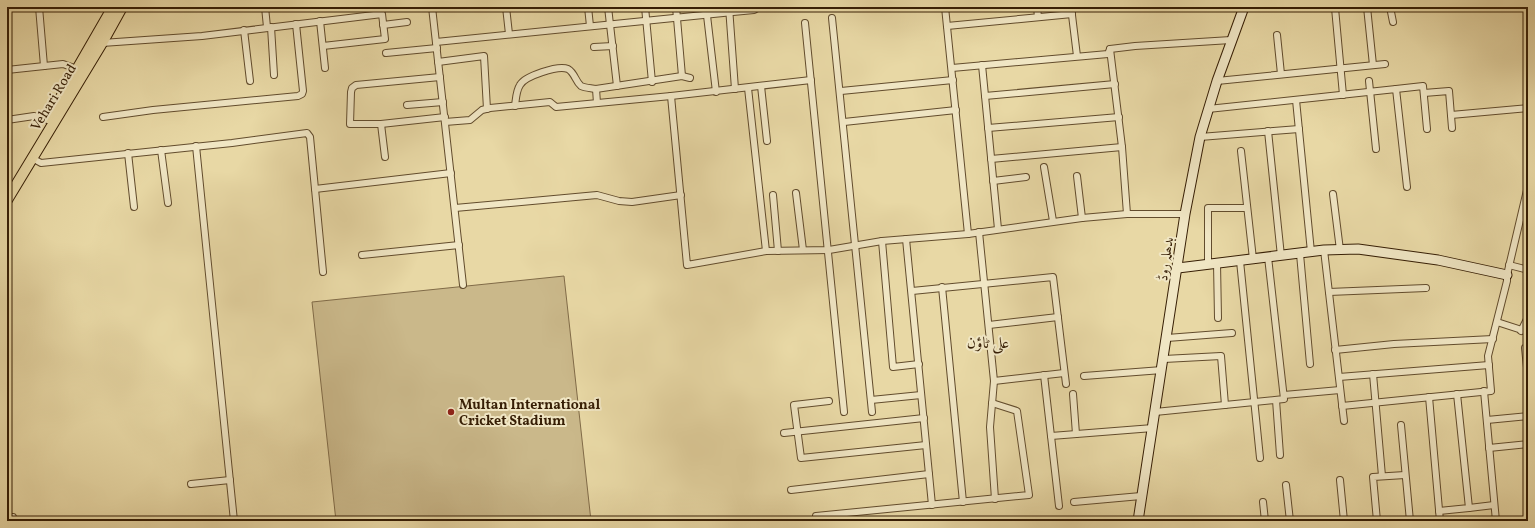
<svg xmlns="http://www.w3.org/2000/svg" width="1535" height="528" font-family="Vollkorn,Amiri,serif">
	<rect width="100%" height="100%" fill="#e8d8a5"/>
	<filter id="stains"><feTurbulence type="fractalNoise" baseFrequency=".005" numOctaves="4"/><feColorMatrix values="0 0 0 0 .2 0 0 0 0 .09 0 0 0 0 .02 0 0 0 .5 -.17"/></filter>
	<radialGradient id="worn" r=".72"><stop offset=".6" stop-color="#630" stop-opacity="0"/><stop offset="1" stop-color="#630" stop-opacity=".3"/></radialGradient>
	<path fill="#cab88a" stroke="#806b48" d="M564,276L591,521H336L312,302Z"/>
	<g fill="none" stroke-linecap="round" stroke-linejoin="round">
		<defs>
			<g id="street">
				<path d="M39,7L44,66"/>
				<path d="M265,7L267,27"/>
				<path d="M432,7L463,285"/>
				<path d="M506,7L509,34"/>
				<path d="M588,7L590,26"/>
				<path d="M608,7L617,86"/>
				<path d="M645,7L652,82"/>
				<path d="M676,7L682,76"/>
				<path d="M706,7L716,92"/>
				<path d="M729,7L735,89"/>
				<path d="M945,7L968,234"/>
				<path d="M1037,7L1038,17"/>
				<path d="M1071,7L1077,56"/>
				<path d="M1367,7L1373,65"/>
				<path d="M1390,7L1393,22"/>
				<path d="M1335,8L1343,95"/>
				<path d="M832,18L872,412"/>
				<path d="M320,21L325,68"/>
				<path d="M805,23L844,412"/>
				<path d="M383,25L407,22"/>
				<path d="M947,26L1072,14"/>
				<path d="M271,27L274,75"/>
				<path d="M244,30L250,81"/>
				<path d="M1277,35L1281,74"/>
				<path d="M436,42L733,12L754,10L759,7"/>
				<path d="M102,43L202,36L382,14L385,39L323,46"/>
				<path d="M594,47L613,46"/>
				<path d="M1110,49L1122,147L1127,214"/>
				<path d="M386,53L437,48"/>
				<path d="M438,62L484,56L487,109"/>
				<path d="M982,65L998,229"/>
				<path d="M952,68L1108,54L1110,49L1135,46L1231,40"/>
				<path d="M7,70L63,64L77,69"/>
				<path d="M440,77L356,85L352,88L351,92L350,124H381L445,117"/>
				<path d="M1217,81L1385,64"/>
				<path d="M1369,81L1376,149"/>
				<path d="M761,86L767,141"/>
				<path d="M748,88L766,251"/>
				<path d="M596,89L597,103"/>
				<path d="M1396,89L1423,86L1427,129"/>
				<path d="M841,91L953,80"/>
				<path d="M1424,93L1449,91L1452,128"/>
				<path d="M671,96L687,265L766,251L829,250L882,241L968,234L1082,218L1127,214H1185"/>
				<path d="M985,96L1115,84"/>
				<path d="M1296,100L1311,252"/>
				<path d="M407,105L443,102"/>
				<path d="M515,106C516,99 516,91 520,85C525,76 558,65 568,69C575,73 575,81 581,86C585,88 591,88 596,89L682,76L690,78"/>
				<path d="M1208,109L1396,89L1407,187"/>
				<path d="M1451,115L1528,108"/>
				<path d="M103,117L153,110L298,96L302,94L303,91L296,24"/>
				<path d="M7,120L34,116L48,120"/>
				<path d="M445,122L470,120L482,110L490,108L550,102L556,107L671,96L811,80"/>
				<path d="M844,122L956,110"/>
				<path d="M381,124L385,157"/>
				<path d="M988,128L1119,117"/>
				<path d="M1268,131L1281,256"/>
				<path d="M1200,137L1299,129"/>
				<path d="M196,146L234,521"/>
				<path d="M161,150L168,203"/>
				<path d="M1241,151L1253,259"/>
				<path d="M128,153L134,207"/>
				<path d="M32,158L41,163L232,143L307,133L310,137L323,272"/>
				<path d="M991,159L1122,147"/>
				<path d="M1044,167L1053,221"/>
				<path d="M1077,176L1082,218"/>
				<path d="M993,181L1026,177"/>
				<path d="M315,189L451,173"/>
				<path d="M796,193L803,250"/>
				<path d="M1333,194L1340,250"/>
				<path d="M773,195L778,251"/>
				<path d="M455,208L597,195L619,201L632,202L681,195"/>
				<path d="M979,232L994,381L990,427L995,499"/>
				<path d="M906,239L932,505"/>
				<path d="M882,241L893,367L919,364"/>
				<path d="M1324,250L1344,421"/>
				<path d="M1300,254L1310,364"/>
				<path d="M362,255L459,245"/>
				<path d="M1240,261L1260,458"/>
				<path d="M1217,263L1218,318"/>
				<path d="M1208,265V208H1247"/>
				<path d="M1509,265L1528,270"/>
				<path d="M942,287L963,502"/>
				<path d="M912,291L1053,277L1066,384"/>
				<path d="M1329,292L1426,288"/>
				<path d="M1497,322L1528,332"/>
				<path d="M989,325L1058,317"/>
				<path d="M1521,331L1528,317"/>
				<path d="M1167,338L1232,333"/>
				<path d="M1525,348L1528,377"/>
				<path d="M1335,350L1394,344L1493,339"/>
				<path d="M1164,359L1221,356L1225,405"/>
				<path d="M1373,374L1382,476"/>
				<path d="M1044,375L1059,506"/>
				<path d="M1084,376L1162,370"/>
				<path d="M1339,377L1489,365"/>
				<path d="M994,381L1064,373"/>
				<path d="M1484,391L1496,521"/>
				<path d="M1073,394L1076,434"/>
				<path d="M1284,395L1340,390"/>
				<path d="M1429,397L1440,521"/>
				<path d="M871,400L921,395"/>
				<path d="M1276,400L1280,455"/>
				<path d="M829,401L794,405L801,458L926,445"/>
				<path d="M1342,406L1491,391L1488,356L1507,281V275L1528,186"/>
				<path d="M1155,412L1284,399L1268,257"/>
				<path d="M1487,420L1528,416"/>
				<path d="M1401,425L1410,521"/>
				<path d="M784,433L924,418"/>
				<path d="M1051,436L1153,428"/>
				<path d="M1489,448L1528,444"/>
				<path d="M1340,480L1344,521"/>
				<path d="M191,484L230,480"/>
				<path d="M1286,485L1290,521"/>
				<path d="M791,490L929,474"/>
				<path d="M1074,502L1141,496"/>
				<path d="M1263,502L1265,521"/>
				<path d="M1469,508L1494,505"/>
				<path d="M1439,511L1469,508L1457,394"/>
				<path d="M816,516L1029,495L1017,411L992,403"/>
				<path d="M13,517L14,521"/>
				<path d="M1377,521L1373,477L1405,475"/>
			</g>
			<g id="secondary">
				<path d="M1178,268L1324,250L1358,249L1438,260L1507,275"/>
				<path d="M1138,521L1185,214L1200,137L1217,81L1244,7"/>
			</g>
			<g id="primary">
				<path d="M49,118L113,7"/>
				<path d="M7,200L102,43L122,7"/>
			</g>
		</defs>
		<use href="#street" stroke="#624c2d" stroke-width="8"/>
		<use href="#secondary" stroke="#361e05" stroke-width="11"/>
		<use href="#primary" stroke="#361e05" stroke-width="12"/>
		<use href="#street" stroke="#f0e6c4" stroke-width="6"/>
		<use href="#secondary" stroke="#f0e6c4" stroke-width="9"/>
		<use href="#primary" stroke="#e8d8a5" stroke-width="10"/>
	</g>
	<circle fill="#8f2418" stroke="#f0e6c4" stroke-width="1.5" cx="451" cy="412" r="4"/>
	<g text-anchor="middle" stroke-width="4" stroke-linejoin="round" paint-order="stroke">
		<g font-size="14" fill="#361e05" stroke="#f0e6c4">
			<text transform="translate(53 97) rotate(-59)" y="5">Vehari Road</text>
			<text transform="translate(1165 259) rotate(-82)" y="5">بدھلہ روڈ</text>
		</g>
		<g font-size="14" font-weight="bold" fill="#361e05" stroke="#f0e6c4" text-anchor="start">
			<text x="459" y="409">Multan International<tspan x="459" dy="16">Cricket Stadium</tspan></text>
		</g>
		<g font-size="16" fill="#361e05" stroke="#f0e6c4">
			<text x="988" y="348">علی ٹاؤن</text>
		</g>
	</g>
	<rect width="1535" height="528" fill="none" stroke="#e8d8a5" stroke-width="24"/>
	<rect x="8" y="8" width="1519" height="512" fill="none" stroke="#361e05" stroke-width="2"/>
	<rect x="12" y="12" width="1511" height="504" fill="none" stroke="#361e05"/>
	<rect width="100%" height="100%" filter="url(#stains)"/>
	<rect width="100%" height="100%" fill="url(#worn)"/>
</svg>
